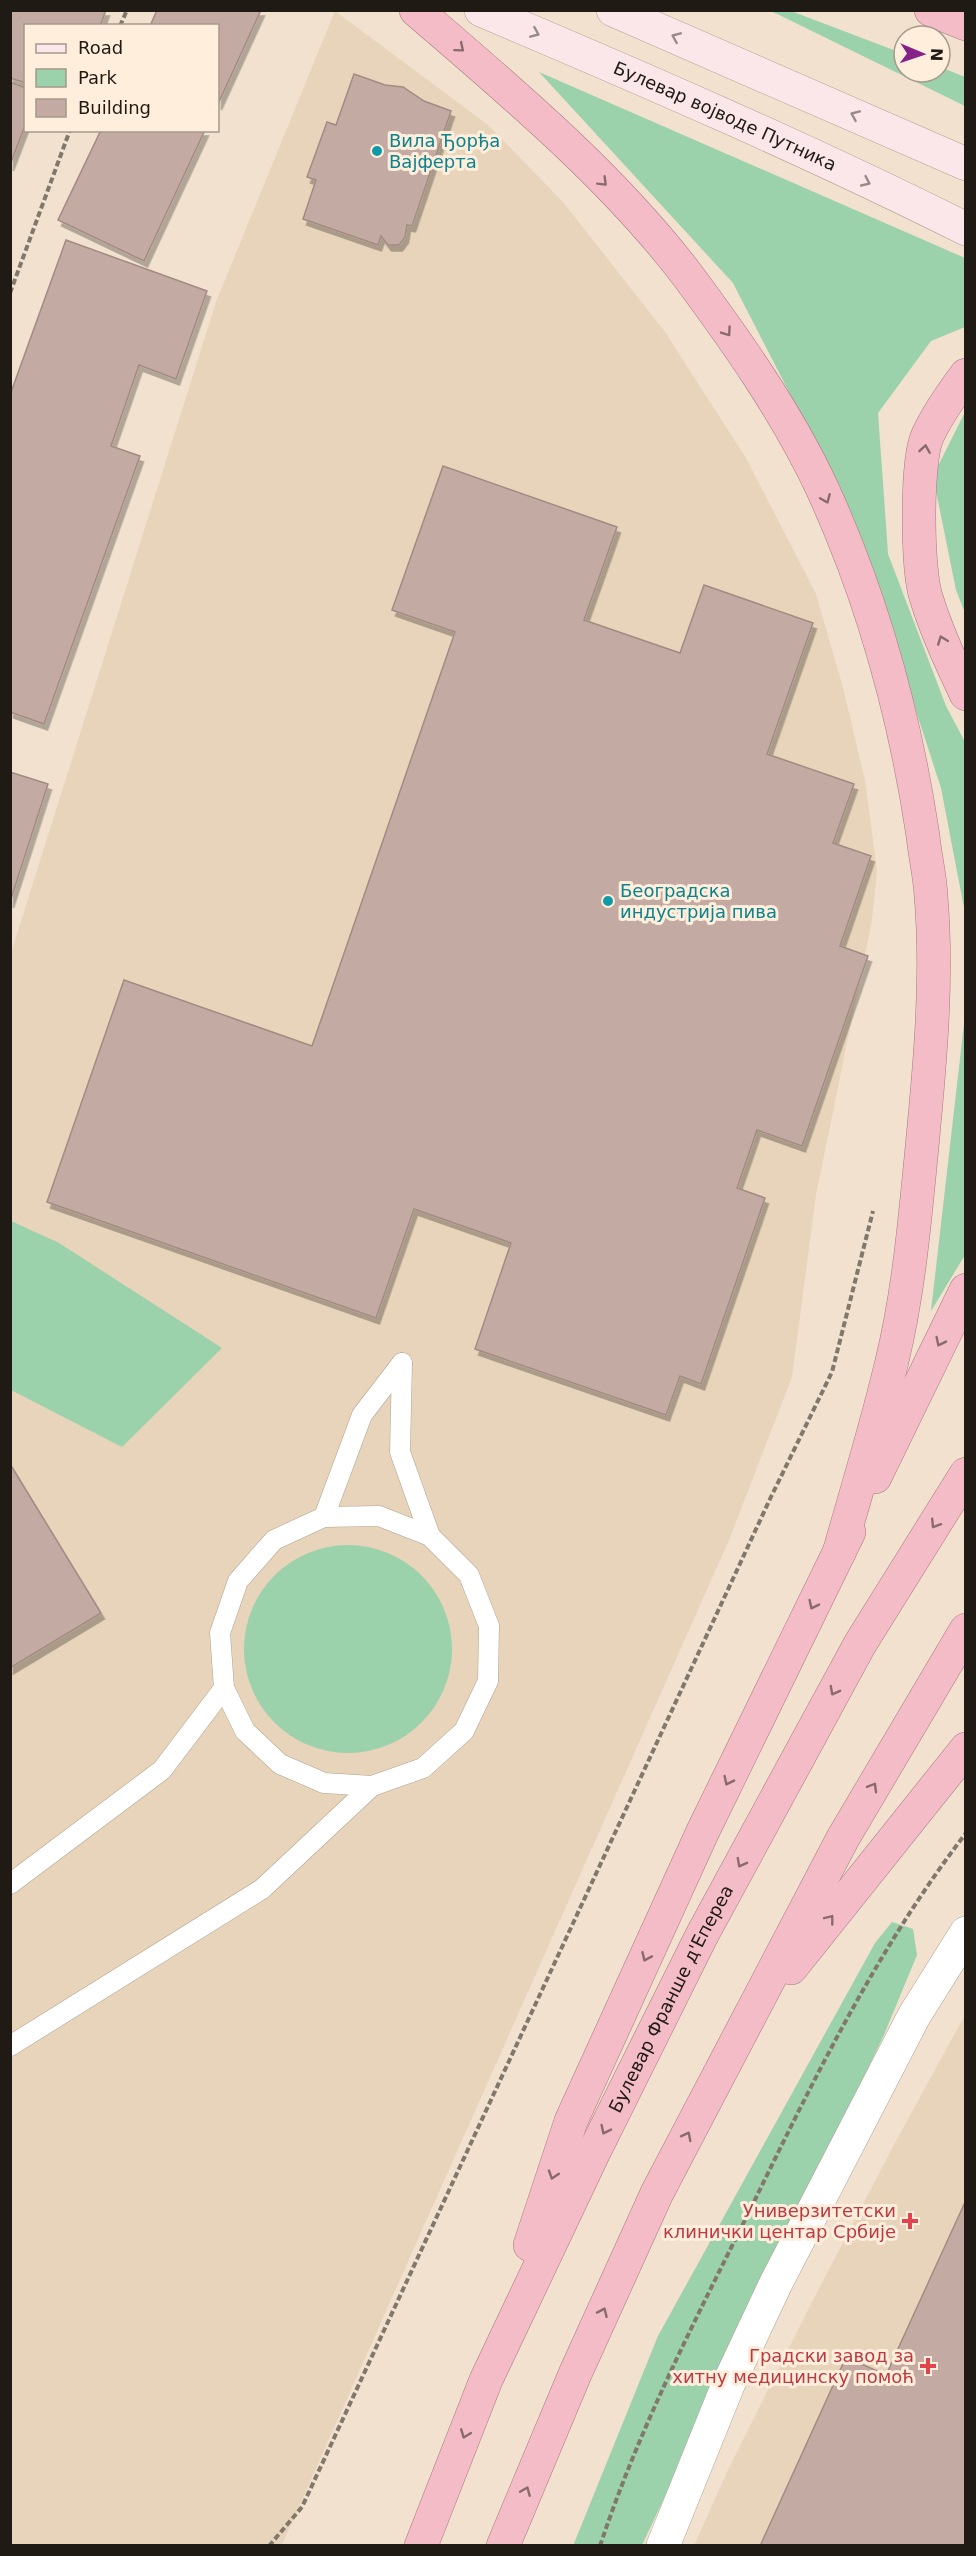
<svg xmlns="http://www.w3.org/2000/svg" width="976" height="2556" font-family="'DejaVu Sans',sans-serif">
	<defs>
		<filter id="shadow"><feDropShadow dx="3.5" dy="6" stdDeviation="0" flood-color="#0004"/></filter>
	</defs>
	<rect width="100%" height="100%" fill="#f1e1ce"/>
	<g fill="#e8d4ba">
		<path d="M335,11L488,125L563,202L665,332L746,458L816,594L842,684L865,780L877,871L872,920L816,1195L792,1377L729,1540L282,2545L11,2546V953L216,302Z"/>
		<path d="M965,2015V2545L694,2546L727,2472L812,2302L896,2141Z"/>
	</g>
	<g fill="#9bd1ab">
		<path d="M771,11H791L904,54V72H940V67L965,77V106Z"/>
		<path d="M539,72L965,258V327L931,341L878,413L888,554L946,706L965,742V913L941,788L853,517L733,283Z"/>
		<path d="M965,412V613L956,590L933,476Z"/>
		<path d="M965,1015V1255L931,1311Z"/>
		<path d="M11,1221L59,1243L222,1348L122,1447L11,1390Z"/>
		<circle cx="348" cy="1649" r="104"/>
		<path d="M892,1922L913,1929L917,1955L883,2037L642,2545L573,2546L658,2336L875,1943Z"/>
	</g>
	<g fill="#c3aaa2" stroke="#a38b84" stroke-width="1.5" filter="url(#shadow)">
		<path d="M10,10H106L100,26H26V83L10,78Z"/>
		<path d="M157,10H261L218,104V26H150Z"/>
		<path d="M354,74L385,85L403,87L424,101L451,111L412,226L407,225L405,237L399,245H388L381,236L378,245L303,219L316,180L307,177L327,122L336,125Z"/>
		<path d="M10,82L26,88V123L10,165Z"/>
		<path d="M101,130H205L144,261L58,220Z"/>
		<path d="M66,240L207,291L176,379L139,365L111,446L140,456L44,724L10,712V395Z"/>
		<path d="M443,466L617,527L584,620L680,653L704,585L813,623L767,754L854,784L833,843L871,856L840,946L868,956L802,1146L757,1130L737,1188L765,1198L701,1384L680,1376L666,1415L475,1349L511,1243L414,1209L376,1318L47,1202L124,980L312,1046L455,632L392,610Z"/>
		<path d="M10,772L48,784L10,902Z"/>
		<path d="M10,1464L101,1613L10,1668Z"/>
		<path d="M966,2200V2546H760L846,2357L886,2375Z"/>
	</g>
	<g fill="none" stroke-linecap="round" stroke-linejoin="round">
		<defs>
			<g id="service">
				<path d="M402,1363L400,1452L430,1536"/>
				<path d="M324,1517L362,1415L402,1363"/>
				<path d="M10,1884L162,1770L224,1688L220,1633L238,1581L274,1540L324,1517L379,1516L430,1536L469,1575L489,1626L488,1681L464,1731L423,1768L372,1786L324,1783L280,1764L245,1731L224,1688"/>
				<path d="M10,2046L262,1889L372,1786"/>
			</g>
			<path id="minor" d="M663,2546L728,2385L776,2283L914,2016L966,1933"/>
			<g id="secondary">
				<path id="s1" d="M481,10C644,79 808,150 966,229"/>
				<path d="M613,10L966,164"/>
			</g>
			<g id="trunk">
				<path d="M416,10C510,91 613,177 688,276C737,342 787,413 822,488C873,599 905,716 923,836C925,856 930,876 931,896C938,979 930,1064 922,1147C915,1218 909,1291 892,1361C877,1425 857,1489 839,1553"/>
				<path d="M931,10L966,24"/>
				<path d="M966,375C951,395 937,415 927,437C916,464 917,569 926,597C936,630 951,662 966,694"/>
				<path d="M875,1477L966,1290"/>
				<path d="M791,1968L966,1749"/>
				<path d="M530,2245L571,2121L703,1831L849,1532"/>
				<path id="s2" d="M421,2546L486,2380L593,2154L702,1935L860,1644L966,1474"/>
				<path d="M503,2546L575,2374L657,2193L843,1838L966,1630"/>
			</g>
		</defs>
		<use href="#service" stroke="#b0a28f" stroke-width="21"/>
		<use href="#minor" stroke="#b0a28f" stroke-width="34"/>
		<use href="#secondary" stroke="#b0a28f" stroke-width="34"/>
		<use href="#trunk" stroke="#a8787e" stroke-width="34"/>
		<g stroke="#81776a" stroke-width="4" stroke-dasharray="6 3" stroke-linecap="butt">
			<path d="M120,26L127,10"/>
			<path d="M10,293L70,130"/>
			<path d="M269,2546L302,2507L770,1499L832,1372L873,1211"/>
			<path d="M600,2546C638,2431 694,2322 748,2214C812,2083 876,1950 966,1833"/>
		</g>
		<use href="#service" stroke="#fff" stroke-width="20"/>
		<use href="#minor" stroke="#fff" stroke-width="33"/>
		<use href="#secondary" stroke="#fbe6ea" stroke-width="33"/>
		<use href="#trunk" stroke="#f4bcc6" stroke-width="33"/>
	</g>
	<defs><path id="oneway-chevron" d="M-2-3.5L2.5 0L-2 3.5" fill="none" stroke-width="1.6" stroke-linecap="round" stroke-linejoin="round" transform="scale(1.5)"/></defs>
	<g stroke="#988a89">
		<use href="#oneway-chevron" transform="translate(535 33) rotate(23)"/>
		<use href="#oneway-chevron" transform="translate(676 37) rotate(-157)"/>
		<use href="#oneway-chevron" transform="translate(855 115) rotate(-156)"/>
		<use href="#oneway-chevron" transform="translate(866 182) rotate(25)"/>
	</g>
	<g stroke="#8a6b6c">
		<use href="#oneway-chevron" transform="translate(460 48) rotate(40)"/>
		<use href="#oneway-chevron" transform="translate(603 182) rotate(45)"/>
		<use href="#oneway-chevron" transform="translate(727 332) rotate(55)"/>
		<use href="#oneway-chevron" transform="translate(925 449) rotate(-81)"/>
		<use href="#oneway-chevron" transform="translate(826 499) rotate(67)"/>
		<use href="#oneway-chevron" transform="translate(942 640) rotate(-111)"/>
		<use href="#oneway-chevron" transform="translate(940 1342) rotate(116)"/>
		<use href="#oneway-chevron" transform="translate(935 1524) rotate(122)"/>
		<use href="#oneway-chevron" transform="translate(813 1605) rotate(116)"/>
		<use href="#oneway-chevron" transform="translate(834 1691) rotate(118)"/>
		<use href="#oneway-chevron" transform="translate(728 1781) rotate(116)"/>
		<use href="#oneway-chevron" transform="translate(873 1787) rotate(-60)"/>
		<use href="#oneway-chevron" transform="translate(741 1863) rotate(118)"/>
		<use href="#oneway-chevron" transform="translate(830 1919) rotate(-52)"/>
		<use href="#oneway-chevron" transform="translate(646 1957) rotate(114)"/>
		<use href="#oneway-chevron" transform="translate(605 2130) rotate(116)"/>
		<use href="#oneway-chevron" transform="translate(687 2136) rotate(-63)"/>
		<use href="#oneway-chevron" transform="translate(553 2175) rotate(108)"/>
		<use href="#oneway-chevron" transform="translate(603 2312) rotate(-66)"/>
		<use href="#oneway-chevron" transform="translate(465 2434) rotate(111)"/>
		<use href="#oneway-chevron" transform="translate(526 2491) rotate(-67)"/>
	</g>
	<g fill="#0f9aa8" stroke="#feeedb" stroke-width="2">
		<circle cx="377" cy="151" r="6"/>
		<circle cx="608" cy="901" r="6"/>
	</g>
	<g fill="#e0444e" stroke="#feeedb" stroke-width="2">
		<path d="M907 2212h6v6h6v6h-6v6h-6v-6h-6v-6h6z"/>
		<path d="M925 2357h6v6h6v6h-6v6h-6v-6h-6v-6h6z"/>
	</g>
	<g text-anchor="middle" stroke-width="6" stroke-linejoin="round" paint-order="stroke">
		<g font-size="18" fill="#1f1a13" stroke="#feeedb">
			<text dy="6" stroke="none"><textPath href="#s1" startOffset="266">Булевар војводе Путника</textPath></text>
			<text dy="6" stroke="none"><textPath href="#s2" startOffset="602">Булевар Франше д'Епереа</textPath></text>
		</g>
		<g font-size="18" fill="#0d838f" stroke="#feeedb" text-anchor="start">
			<text x="389" y="147">Вила Ђорђа<tspan x="389" dy="21">Вајферта</tspan></text>
			<text x="620" y="897">Београдска<tspan x="620" dy="21">индустрија пива</tspan></text>
		</g>
		<g font-size="18" fill="#be3a42" stroke="#feeedb" text-anchor="end">
			<text x="896" y="2217">Универзитетски<tspan x="896" dy="21">клинички центар Србије</tspan></text>
			<text x="914" y="2362">Градски завод за<tspan x="914" dy="21">хитну медицинску помоћ</tspan></text>
		</g>
	</g>
	<rect width="976" height="2556" fill="none" stroke="#1f1a13" stroke-width="24"/>
	<rect x="24" y="24" width="195" height="108" fill="#feeedb" stroke="#a5998b" stroke-width="1.5"/>
	<rect x="36" y="44" width="30" height="9" fill="#fbe6ea" stroke="#a5998b" stroke-width="1.5"/>
	<text x="78" y="54" font-size="18" fill="#1f1a13">Road</text>
	<rect x="36" y="69" width="30" height="18" fill="#9bd1ab" stroke="#a5998b" stroke-width="1.5"/>
	<text x="78" y="84" font-size="18" fill="#1f1a13">Park</text>
	<rect x="36" y="99" width="30" height="18" fill="#c3aaa2" stroke="#a5998b" stroke-width="1.5"/>
	<text x="78" y="114" font-size="18" fill="#1f1a13">Building</text>
	<g transform="translate(922 54) rotate(92)"><circle r="28" fill="#feeedb" stroke="#a5998b" stroke-width="1.5"/>
	<path d="M0-4.5L10 22L0 15L-10 22Z" fill="#862188"/>
	<text y="-9" font-size="16" font-weight="bold" text-anchor="middle" fill="#1f1a13">N</text>
	</g>
</svg>
